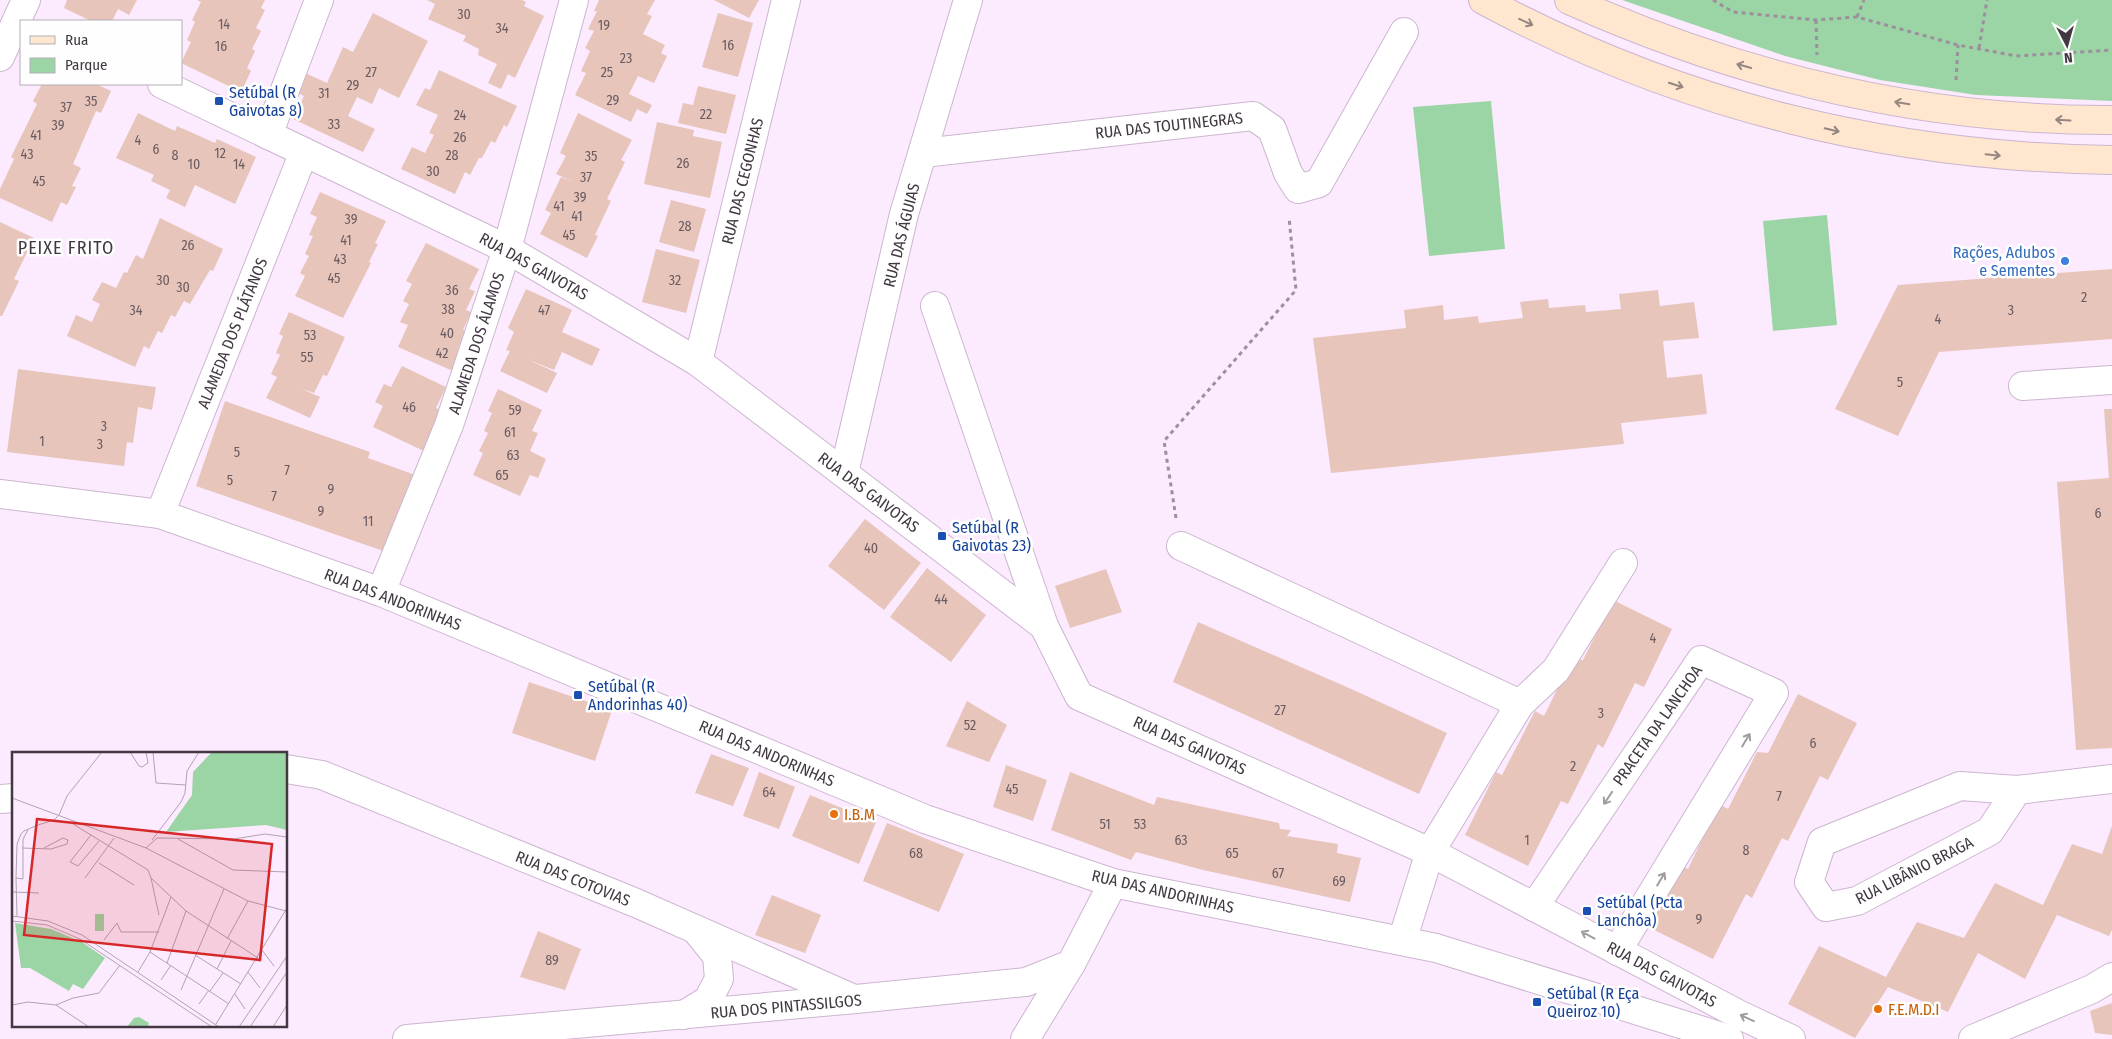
<svg xmlns="http://www.w3.org/2000/svg" width="2112" height="1039" font-family="'Fira Sans Condensed',sans-serif">
	<rect width="100%" height="100%" fill="#fceaff"/>
	<g fill="#9cd5a5">
		<path d="M1622,0H2112V101L1976,95L1880,80L1785,56Z"/>
		<path d="M1491,101L1505,249L1429,256L1413,107Z"/>
		<path d="M1827,215L1837,325L1773,331L1763,221Z"/>
	</g>
	<g fill="#e7c5bb">
		<path d="M67,0H137L129,15L118,9L112,21H91L64,8Z"/>
		<path d="M197,0H265L261,8L265,10L256,28L261,31L252,49L255,51L247,68L251,71L241,92L181,63L191,42L187,40L195,22L192,20L201,2Z"/>
		<path d="M427,0H522L526,2L524,6L544,16L515,78L508,74L501,89L488,83L497,64L478,55L479,49L463,41L466,36L428,19L435,4Z"/>
		<path d="M599,0H655L647,14L652,16L643,34L665,45L661,53L667,56L654,83L638,76L629,94L652,105L647,114L637,109L631,122L575,95L586,73L581,71L590,51L585,48L594,31L588,29L597,11H594Z"/>
		<path d="M714,0H759L749,18Z"/>
		<path d="M373,13L428,41L399,98L379,88L372,104L357,97L348,116L375,129L363,152L293,119L304,96L294,91L303,72L327,83L343,47L353,52Z"/>
		<path d="M718,13L753,23L738,77L702,67Z"/>
		<path d="M439,70L517,106L507,127L504,125L495,143L491,141L482,158H479L470,175L465,172L455,194L401,169L412,147L425,153L434,135L429,133L438,115L416,105L425,88L430,90Z"/>
		<path d="M42,84H96L111,91L101,113L96,111L73,164L81,168L72,186L76,187L67,205L61,202L52,222L0,198V189L14,159L11,157L37,104L33,101Z"/>
		<path d="M698,86L736,95L726,134L678,123L683,103L693,105Z"/>
		<path d="M138,113L175,131L177,126L215,143L217,139L256,157L235,204L195,185L185,207L166,198L170,190L151,181L154,175L116,158Z"/>
		<path d="M578,113L632,140L621,160L625,162L607,199L611,201L595,235L598,236L587,258L540,234L551,213L545,210L561,177L574,182L556,174L566,156L560,153Z"/>
		<path d="M657,122L694,130L693,136L722,142L710,198L644,184Z"/>
		<path d="M320,192L386,221L375,243L378,244L369,262L371,263L343,318L295,296L305,276L300,273L309,256L305,254L313,236L309,235L317,217L310,214Z"/>
		<path d="M671,200L706,209L694,252L659,242Z"/>
		<path d="M160,218L223,249L213,271L210,270L190,304L184,301L175,317L171,315L162,333L158,331L149,349L144,346L135,367L67,336L76,315L92,322L100,304L92,300L102,282L116,288L124,272L127,273L136,255L143,259Z"/>
		<path d="M0,222L34,238L14,279L19,281L2,316H0Z"/>
		<path d="M426,243L479,269L469,289L475,291L466,310L471,312L463,330L467,331L458,348L462,350L453,371L398,347L408,325L400,322L409,304L403,301L412,284L406,281Z"/>
		<path d="M656,249L700,260L686,313L642,302Z"/>
		<path d="M2112,269V339L1939,352L1898,436L1835,409L1898,285Z"/>
		<path d="M526,289L572,310L562,332L600,349L592,366L562,352L554,370L527,359L557,373L547,393L500,371L510,351L506,350L514,332L508,328Z"/>
		<path d="M1658,290L1660,306L1694,302L1699,338L1663,341L1667,378L1702,374L1707,414L1621,423L1624,444L1331,473L1313,338L1406,328L1404,310L1443,305L1444,320L1478,316L1479,323L1523,318L1520,302L1548,299L1549,308L1585,305L1586,312L1621,309L1619,294Z"/>
		<path d="M289,312L345,337L327,376L323,375L314,393L302,389L320,397L310,418L266,398L277,377L271,374L280,355L276,353L283,336L279,334Z"/>
		<path d="M402,366L446,387L436,408L440,410L432,429L436,431L426,452L373,427L383,406L375,402L384,384L391,387Z"/>
		<path d="M18,369L156,387L152,410L138,407L133,443L127,442L124,466L7,452Z"/>
		<path d="M498,389L542,410L532,431L538,433L530,451L546,459L538,478L530,475L520,496L473,475L483,453L479,451L488,433L484,431L492,413L488,411Z"/>
		<path d="M225,401L370,452L368,458L418,476L389,553L196,486Z"/>
		<path d="M2104,409H2112V748L2076,750L2057,482L2109,478Z"/>
		<path d="M865,519L921,563L884,610L828,566Z"/>
		<path d="M927,568L986,615L951,662L890,617Z"/>
		<path d="M1106,569L1122,612L1070,628L1055,586Z"/>
		<path d="M1613,600L1672,629L1644,687L1635,683L1603,748L1598,744L1568,804L1561,801L1528,866L1465,835L1496,772L1502,775L1535,711L1544,716L1572,659L1583,660Z"/>
		<path d="M1198,622L1358,692L1447,733L1419,794L1173,682Z"/>
		<path d="M529,682L612,710L595,761L512,733Z"/>
		<path d="M1798,694L1857,723L1828,780L1820,776L1788,841L1782,838L1752,898L1746,894L1713,959L1650,928L1681,865L1688,869L1719,804L1728,809L1757,752L1768,753Z"/>
		<path d="M967,701L1007,725L989,762L946,746Z"/>
		<path d="M711,754L749,768L733,806L695,793Z"/>
		<path d="M1006,765L1047,780L1033,821L993,807Z"/>
		<path d="M759,772L795,787L779,829L743,816Z"/>
		<path d="M1070,772L1154,805L1157,797L1279,823L1280,829L1291,830L1287,836L1338,844L1337,853L1361,858L1350,902L1203,870L1136,852L1131,860L1051,830Z"/>
		<path d="M810,795L876,822L859,864L792,836Z"/>
		<path d="M887,823L964,854L939,912L863,881Z"/>
		<path d="M2112,826V930L2109,936L2057,915L2025,979L1978,953L1948,1012L1888,987L1855,1038L1788,1004L1819,946L1886,977L1917,922L1964,938L1995,883L2043,905L2072,844L2102,854Z"/>
		<path d="M772,895L821,915L805,953L755,935Z"/>
		<path d="M538,931L581,949L565,990L520,977Z"/>
		<path d="M2112,1003V1035L2095,1033L2090,1011Z"/>
	</g>
	<g fill="none" stroke-linecap="round" stroke-linejoin="round">
		<defs>
			<g id="street">
				<path d="M0,57L26,0"/>
				<path d="M162,84L507,249L698,362L1044,626L1079,696L1430,852L1738,1014L1791,1039"/>
				<path d="M268,135L319,0"/>
				<path d="M923,153L1253,116L1272,129L1288,173L1298,189L1319,183L1404,32"/>
				<path d="M935,306L1044,626"/>
				<path d="M698,362L786,0"/>
				<path d="M2023,386L2112,380"/>
				<path d="M844,473L904,214L968,0"/>
				<path d="M0,494L160,514L381,592L925,819L1113,883L1436,948L1729,1039"/>
				<path d="M160,514L304,152"/>
				<path d="M1181,546L1520,704"/>
				<path d="M381,592L449,425L507,249L574,0"/>
				<path d="M286,769L322,775L636,903L854,999"/>
				<path d="M2017,790L1990,831L1857,901L1826,907L1809,882L1822,842L1960,786L2017,790L2112,779"/>
				<path d="M0,799L14,798"/>
				<path d="M1534,907L1701,660L1774,693L1617,951"/>
				<path d="M1402,941L1430,852L1520,704L1556,670L1623,563"/>
				<path d="M684,1015L708,1000L719,979L717,956L696,930"/>
				<path d="M407,1039L856,999L1026,982L1071,964L1113,883"/>
				<path d="M1025,1039L1071,964"/>
				<path d="M1973,1039L2092,989L2112,977"/>
			</g>
			<g id="secondary">
				<path d="M1483,0C1681,106 1888,157 2112,160"/>
				<path d="M1569,0C1741,77 1924,121 2112,120"/>
			</g>
		</defs>
		<use href="#street" stroke="#ccb6cf" stroke-width="30"/>
		<use href="#secondary" stroke="#ccb6cf" stroke-width="30"/>
		<g stroke="#9c8f9e" stroke-width="3" stroke-dasharray="4 4" stroke-linecap="butt">
			<path d="M1713,0L1733,12L1816,20L1857,17L1958,45L2016,56L2112,50"/>
			<path d="M1857,17L1864,0"/>
			<path d="M1816,20L1817,55"/>
			<path d="M1979,48L1987,0"/>
			<path d="M1956,80L1958,45"/>
			<path d="M1176,518L1164,441L1296,290L1289,217"/>
		</g>
		<use href="#street" stroke="#fff" stroke-width="28"/>
		<use href="#secondary" stroke="#fee6cf" stroke-width="28"/>
	</g>
	<defs><path id="oneway-shaft" d="M-6 0H5M1.5-3L5.5 0L1.5 3" fill="none" stroke-width="1.6" stroke-linecap="round" stroke-linejoin="round" transform="scale(1.25)"/></defs>
	<g stroke="#968681">
		<use href="#oneway-shaft" transform="translate(1526 22) rotate(25)"/>
		<use href="#oneway-shaft" transform="translate(1744 66) rotate(-164)"/>
		<use href="#oneway-shaft" transform="translate(1676 85) rotate(18)"/>
		<use href="#oneway-shaft" transform="translate(1902 103) rotate(-170)"/>
		<use href="#oneway-shaft" transform="translate(2063 120) rotate(-177)"/>
		<use href="#oneway-shaft" transform="translate(1832 130) rotate(13)"/>
		<use href="#oneway-shaft" transform="translate(1993 155) rotate(6)"/>
	</g>
	<g stroke="#a09ca0">
		<use href="#oneway-shaft" transform="translate(1746 740) rotate(-59)"/>
		<use href="#oneway-shaft" transform="translate(1608 798) rotate(124)"/>
		<use href="#oneway-shaft" transform="translate(1661 879) rotate(-59)"/>
		<use href="#oneway-shaft" transform="translate(1588 935) rotate(-152)"/>
		<use href="#oneway-shaft" transform="translate(1747 1018) rotate(-155)"/>
	</g>
	<g fill="#1a4fb4" stroke="#fefefe" stroke-width="2">
		<rect x="214" y="96" width="10" height="10" rx="2.5"/>
		<rect x="937" y="531" width="10" height="10" rx="2.5"/>
		<rect x="573" y="690" width="10" height="10" rx="2.5"/>
		<rect x="1582" y="906" width="10" height="10" rx="2.5"/>
		<rect x="1532" y="997" width="10" height="10" rx="2.5"/>
	</g>
	<circle fill="#3f7fe0" stroke="#fefefe" stroke-width="2" cx="2065" cy="261" r="5"/>
	<g fill="#e8710a" stroke="#fefefe" stroke-width="2">
		<circle cx="834" cy="814" r="5"/>
		<circle cx="1878" cy="1009" r="5"/>
	</g>
	<g text-anchor="middle" stroke-width="5" stroke-linejoin="round" paint-order="stroke">
		<g font-size="14" fill="#6a5b60">
			<text x="464" y="19">30</text>
			<text x="224" y="29">14</text>
			<text x="604" y="30">19</text>
			<text x="502" y="33">34</text>
			<text x="728" y="50">16</text>
			<text x="221" y="51">16</text>
			<text x="626" y="63">23</text>
			<text x="371" y="77">27</text>
			<text x="607" y="77">25</text>
			<text x="353" y="90">29</text>
			<text x="324" y="98">31</text>
			<text x="613" y="105">29</text>
			<text x="91" y="106">35</text>
			<text x="66" y="112">37</text>
			<text x="706" y="119">22</text>
			<text x="460" y="120">24</text>
			<text x="334" y="129">33</text>
			<text x="58" y="130">39</text>
			<text x="36" y="140">41</text>
			<text x="460" y="142">26</text>
			<text x="138" y="145">4</text>
			<text x="156" y="154">6</text>
			<text x="220" y="158">12</text>
			<text x="27" y="159">43</text>
			<text x="175" y="160">8</text>
			<text x="452" y="160">28</text>
			<text x="591" y="161">35</text>
			<text x="683" y="168">26</text>
			<text x="194" y="169">10</text>
			<text x="239" y="169">14</text>
			<text x="433" y="176">30</text>
			<text x="586" y="182">37</text>
			<text x="39" y="186">45</text>
			<text x="580" y="202">39</text>
			<text x="559" y="211">41</text>
			<text x="577" y="221">41</text>
			<text x="351" y="224">39</text>
			<text x="685" y="231">28</text>
			<text x="569" y="240">45</text>
			<text x="346" y="245">41</text>
			<text x="188" y="250">26</text>
			<text x="340" y="264">43</text>
			<text x="334" y="283">45</text>
			<text x="163" y="285">30</text>
			<text x="675" y="285">32</text>
			<text x="183" y="292">30</text>
			<text x="452" y="295">36</text>
			<text x="2084" y="302">2</text>
			<text x="448" y="314">38</text>
			<text x="136" y="315">34</text>
			<text x="544" y="315">47</text>
			<text x="2011" y="315">3</text>
			<text x="1938" y="324">4</text>
			<text x="447" y="338">40</text>
			<text x="310" y="340">53</text>
			<text x="442" y="358">42</text>
			<text x="307" y="362">55</text>
			<text x="1900" y="387">5</text>
			<text x="409" y="412">46</text>
			<text x="515" y="415">59</text>
			<text x="104" y="431">3</text>
			<text x="510" y="437">61</text>
			<text x="42" y="446">1</text>
			<text x="100" y="449">3</text>
			<text x="237" y="457">5</text>
			<text x="513" y="460">63</text>
			<text x="287" y="475">7</text>
			<text x="502" y="480">65</text>
			<text x="230" y="485">5</text>
			<text x="331" y="494">9</text>
			<text x="274" y="501">7</text>
			<text x="321" y="516">9</text>
			<text x="2098" y="518">6</text>
			<text x="368" y="526">11</text>
			<text x="871" y="553">40</text>
			<text x="941" y="604">44</text>
			<text x="1653" y="643">4</text>
			<text x="1280" y="715">27</text>
			<text x="1601" y="718">3</text>
			<text x="970" y="730">52</text>
			<text x="1813" y="748">6</text>
			<text x="1573" y="771">2</text>
			<text x="1012" y="794">45</text>
			<text x="769" y="797">64</text>
			<text x="1779" y="801">7</text>
			<text x="1105" y="829">51</text>
			<text x="1140" y="829">53</text>
			<text x="1181" y="845">63</text>
			<text x="1527" y="845">1</text>
			<text x="1746" y="855">8</text>
			<text x="916" y="858">68</text>
			<text x="1232" y="858">65</text>
			<text x="1278" y="878">67</text>
			<text x="1339" y="886">69</text>
			<text x="1699" y="924">9</text>
			<text x="552" y="965">89</text>
		</g>
		<g font-size="16" fill="#164399" stroke="#fefefe" text-anchor="start">
			<text x="229" y="98">Setúbal (R<tspan x="229" dy="18">Gaivotas 8)</tspan></text>
			<text x="952" y="533">Setúbal (R<tspan x="952" dy="18">Gaivotas 23)</tspan></text>
			<text x="588" y="692">Setúbal (R<tspan x="588" dy="18">Andorinhas 40)</tspan></text>
			<text x="1597" y="908">Setúbal (Pcta<tspan x="1597" dy="18">Lanchôa)</tspan></text>
			<text x="1547" y="999">Setúbal (R Eça<tspan x="1547" dy="18">Queiroz 10)</tspan></text>
		</g>
		<g font-size="16" fill="#413842" stroke="#fefefe">
			<text transform="translate(1169 125) rotate(-6)" y="6">RUA DAS TOUTINEGRAS</text>
			<text transform="translate(742 181) rotate(-76)" y="6">RUA DAS CEGONHAS</text>
			<text transform="translate(901 235) rotate(-76)" y="6">RUA DAS ÁGUIAS</text>
			<text transform="translate(534 266) rotate(29)" y="6">RUA DAS GAIVOTAS</text>
			<text transform="translate(232 333) rotate(-68)" y="6">ALAMEDA DOS PLÁTANOS</text>
			<text transform="translate(476 343) rotate(-72)" y="6">ALAMEDA DOS ÁLAMOS</text>
			<text transform="translate(869 492) rotate(37)" y="6">RUA DAS GAIVOTAS</text>
			<text transform="translate(393 599) rotate(21)" y="6">RUA DAS ANDORINHAS</text>
			<text transform="translate(1657 725) rotate(-55)" y="6">PRACETA DA LANCHOA</text>
			<text transform="translate(1190 745) rotate(24)" y="6">RUA DAS GAIVOTAS</text>
			<text transform="translate(767 753) rotate(23)" y="6">RUA DAS ANDORINHAS</text>
			<text transform="translate(1914 870) rotate(-27)" y="6">RUA LIBÂNIO BRAGA</text>
			<text transform="translate(573 878) rotate(22)" y="6">RUA DAS COTOVIAS</text>
			<text transform="translate(1163 891) rotate(13)" y="6">RUA DAS ANDORINHAS</text>
			<text transform="translate(1662 974) rotate(28)" y="6">RUA DAS GAIVOTAS</text>
			<text transform="translate(786 1006) rotate(-5)" y="6">RUA DOS PINTASSILGOS</text>
		</g>
		<g font-size="16" fill="#366cbe" stroke="#fefefe" text-anchor="end">
			<text x="2055" y="258">Rações, Adubos<tspan x="2055" dy="18">e Sementes</tspan></text>
		</g>
		<g font-size="16" fill="#c56008" stroke="#fefefe" text-anchor="start">
			<text x="844" y="820">I.B.M</text>
			<text x="1888" y="1015">F.E.M.D.I</text>
		</g>
		<g font-size="18" letter-spacing="1" fill="#413842" stroke="#fefefe">
			<text x="66" y="254">PEIXE FRITO</text>
		</g>
	</g>
	<g transform="translate(12 752)">
		<rect width="275" height="275" fill="#fceaff"/>
		<path d="M200,0H275V78L254,73L154,80L180,43L181,20ZM83,162H92V179H83ZM3,171L39,177L70,190L93,206L71,237L61,232L57,239L18,216H9ZM127,265L137,271L136,275H115L122,266Z" fill="#9cd5a5"/>
		<path fill="none" stroke="#b1a3b3" stroke-width="1" d="M118,0L127,14L130,15L136,11L134,0M141,0L144,31L174,33M0,46L134,96L236,149L274,159M47,63L55,44L90,0M61,72L136,118L139,126L174,159L246,206M16,78L11,87V127L4,126L5,92L9,82L12,79L26,73L42,68L47,63M79,83L58,110L66,114L87,89M166,87L221,118L275,120M140,88L169,50L173,41L175,19L187,0M10,96L39,97L55,92L56,88L51,86L32,96M134,96L145,86L222,87L253,82L275,85M87,111L122,133M4,126L5,164M73,126L102,86M139,126L147,163M0,140L27,141M0,164L36,169L70,183L207,275M0,169L35,173L68,187L200,275M215,187L236,149M92,188L105,171L109,180H147M250,198L262,214M138,200L217,252M183,203L229,232M155,211L174,159M205,217L219,189M126,220L138,200L159,145M236,220L248,236M149,228L159,213M169,238L212,137M198,239L211,221M223,242L233,257M187,252L197,238M0,253L16,250L44,253L61,246L87,241L108,213M44,253L77,275M204,272L275,156M227,275L275,204M238,275L275,220M261,275L275,253"/>
		<path fill="#d62828" fill-opacity="0.15" stroke="#d62828" stroke-width="2.5" d="M25,67L260,92L248,208L12,183Z"/>
		<rect width="275" height="275" fill="none" stroke="#413842" stroke-width="2.5"/>
	</g>
	<rect x="20" y="20" width="162" height="65" fill="#fefefe" stroke="#b2afb3"/>
	<rect x="30" y="36" width="25" height="8" fill="#fee6cf" stroke="#b2afb3"/>
	<text x="65" y="45" font-size="15" fill="#413842">Rua</text>
	<rect x="30" y="58" width="25" height="15" fill="#9cd5a5" stroke="#b2afb3"/>
	<text x="65" y="70" font-size="15" fill="#413842">Parque</text>
	<g transform="translate(2067 45) rotate(174)" stroke="#fefefe" stroke-width="4" paint-order="stroke">
	<path d="M0-4L9 19L0 12L-9 19Z" fill="#413842"/>
	<text y="-8" font-size="14" font-weight="bold" text-anchor="middle" fill="#413842">N</text>
	</g>
</svg>
